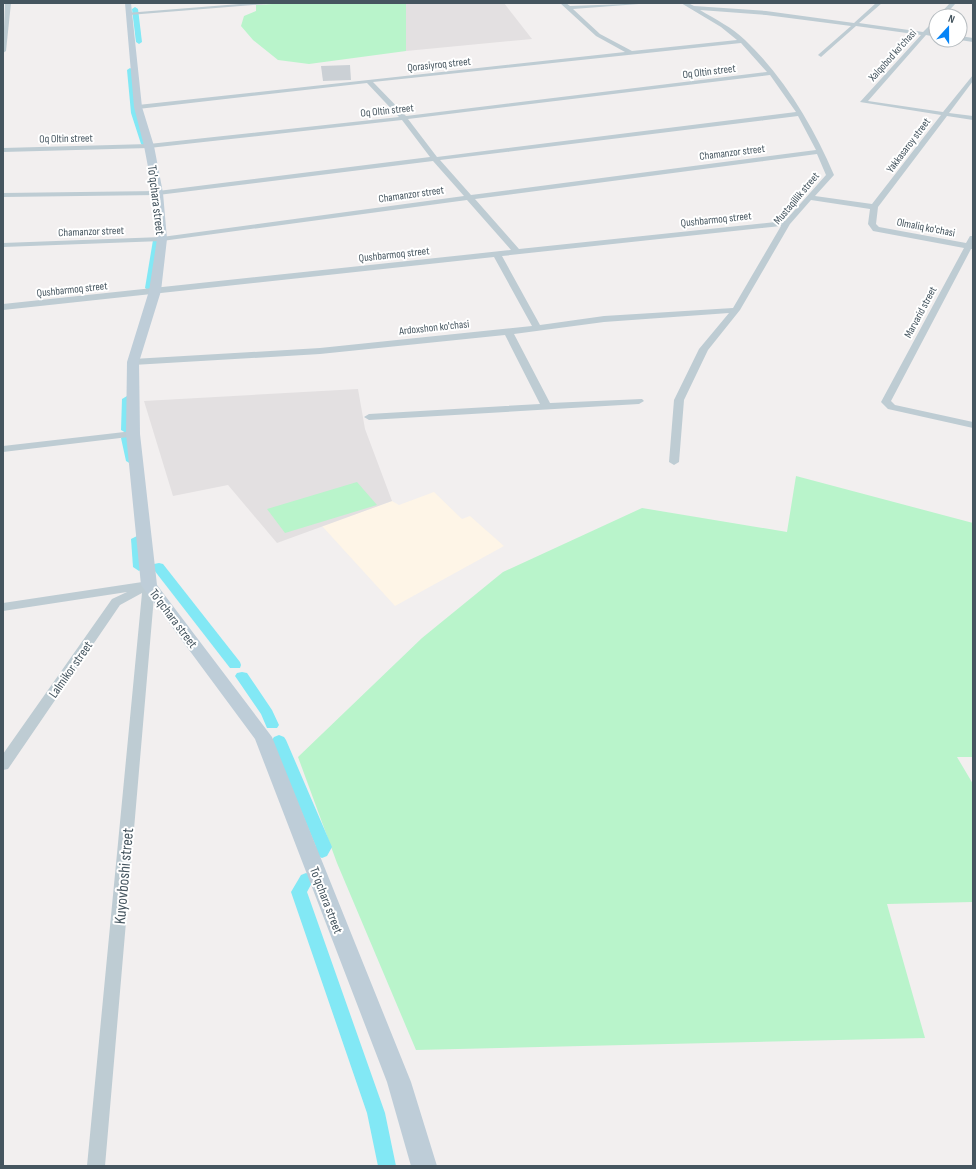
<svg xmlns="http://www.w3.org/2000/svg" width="976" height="1169" font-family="'Sofia Sans Condensed',sans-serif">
	<rect width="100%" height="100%" fill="#f2efef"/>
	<path fill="#fef5e7" d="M434,492L462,519L470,516L504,546L395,606L322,526L392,501L399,505Z"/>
	<g fill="#e3e0e1">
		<path d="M406,3H504L532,39L406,51Z"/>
		<path d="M358,389L365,429L392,501L277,543L228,485L173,496L144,401Z"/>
	</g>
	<g fill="#b9f4cb">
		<path d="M288,3H406V51L309,64L278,60L253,40L241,26L244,16L256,11V5Z"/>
		<path d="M796,476L973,523V757H957L973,784V902L887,904L925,1038L416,1050L337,863L298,757L422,638L503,572L642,508L787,532Z"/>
		<path d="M357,482L377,505L285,533L267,509Z"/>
	</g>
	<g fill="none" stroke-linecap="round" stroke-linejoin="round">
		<g fill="#82e8f5" fill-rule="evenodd">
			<path d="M135,7L138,9L142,42L139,44L136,42L132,9Z"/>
			<path d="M130,68L133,70L137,113L147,144L144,146L141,144L131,113L127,70Z"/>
			<path d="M153,240L160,242L153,288L149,291L145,288Z"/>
			<path d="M127,396L132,399L131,430L126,433L121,430L122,399Z"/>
			<path d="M126,435L131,438L136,461L131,464L126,461L121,438Z"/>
			<path d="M137,536L143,539L145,567L139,571L133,567L131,539Z"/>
			<path d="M159,563L163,564L240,662L241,665L240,668H230L154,570L152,567L154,564Z"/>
			<path d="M242,672L247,673L272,710L279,725L277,728H267L261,714L235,676L237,673Z"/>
			<path d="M279,735L284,737L286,740L332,847L327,856L322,858L317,856L314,852L316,847L272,740L274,737Z"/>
			<path d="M306,873L311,875L314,879L307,892L385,1113L396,1166H378L367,1113L291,892L301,875Z"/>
		</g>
	</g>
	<path fill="#cbd0d5" d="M350,65L351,80L323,81L321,66Z"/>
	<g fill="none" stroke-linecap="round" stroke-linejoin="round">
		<g fill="#beccd3" fill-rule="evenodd">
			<path d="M5,3H11L6,51L3,53Z"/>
			<path d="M252,3H278L129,15L126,13Z"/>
			<path d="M560,3H566L570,6L652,3L573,9L600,34L632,51L737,40L721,27L681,3H688L694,6L766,11L854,23L876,3H882L859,23L923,32L936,19V24L929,32L936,33V37L926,35L868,101L943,112L973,75V81L949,113L973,116V120L947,116L878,207L876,224L879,227L966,243L970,236H973V249H971L891,401L895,405L973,422V428L888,409L881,402L964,248L873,231L868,224L870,209L811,200L790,224L740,310L708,350L684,400L679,462L674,465L669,462L674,400L699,349L729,313L604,322L514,334L550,403L642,399L644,401L639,404L369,420L364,417L369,414L540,404L505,335L320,354L133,365L128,362L133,359L320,348L532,326L494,257L3,310V304L511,250L467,200L162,241L3,247V243L162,237L464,196L433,161L158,195L3,197V193L158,191L430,157L402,120L149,148L3,152V148L149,144L399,117L367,83L138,109L135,107L138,105L625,52L596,36ZM700,10L766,15L851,26L819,54L818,55L821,57L856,26L921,35L860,102L941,115L872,204L815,196L834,175C813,126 784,77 745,40C733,28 715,19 700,10ZM741,43L767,72L406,116L373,82ZM770,75L796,112L437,157L408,119ZM798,116L816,150L471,195L440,160ZM817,154L826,175L785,221L519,249L475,199ZM781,226L733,308L604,316L540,325L502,256Z"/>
			<path d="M950,3H956L944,16H938Z"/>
			<path d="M960,36L973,38V42L960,40Z"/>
			<path d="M133,431L138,434L137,436L3,452V446Z"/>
			<path d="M149,581L155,585L105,1166H87L142,593L120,605L8,769L3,770V754L112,599L127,592L3,611V603Z"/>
		</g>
		<path fill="#becdd8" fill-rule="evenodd" d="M125,3H131L142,107L154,146L163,193L167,239L161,291L139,362L140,434L157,585L272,737L411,1082L437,1166H411L387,1082L255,739L141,585L126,434L127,362L149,291L157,239L153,193L144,146L134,107Z"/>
	</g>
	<g text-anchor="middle" stroke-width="4" stroke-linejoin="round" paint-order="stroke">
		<g font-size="11" fill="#45555f" stroke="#fff">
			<text transform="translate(892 55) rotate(-48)" y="4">Xalqobod ko'chasi</text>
			<text transform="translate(439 64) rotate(-6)" y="4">Qorasiyroq street</text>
			<text transform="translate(709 71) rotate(-7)" y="4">Oq Oltin street</text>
			<text transform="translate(387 110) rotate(-6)" y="4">Oq Oltin street</text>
			<text transform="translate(66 138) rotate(-1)" y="4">Oq Oltin street</text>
			<text transform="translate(908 145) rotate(-53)" y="4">Yakkasaroy street</text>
			<text transform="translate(732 152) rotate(-7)" y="4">Chamanzor street</text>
			<text transform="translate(411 194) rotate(-8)" y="4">Chamanzor street</text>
			<text transform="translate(796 198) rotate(-50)" y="4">Mustaqillik street</text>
			<text transform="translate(716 219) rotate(-6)" y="4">Qushbarmoq street</text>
			<text transform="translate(926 227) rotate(11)" y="4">Olmaliq ko'chasi</text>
			<text transform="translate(91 231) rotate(-2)" y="4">Chamanzor street</text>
			<text transform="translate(394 254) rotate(-6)" y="4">Qushbarmoq street</text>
			<text transform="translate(72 289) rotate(-6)" y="4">Qushbarmoq street</text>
			<text transform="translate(920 312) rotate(-62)" y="4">Marvarid street</text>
			<text transform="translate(434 327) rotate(-6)" y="4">Ardoxshon ko'chasi</text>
		</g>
		<g font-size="13" fill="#45555f" stroke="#fff">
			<text transform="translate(157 200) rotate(83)" y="5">To'qchara street</text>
			<text transform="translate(174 618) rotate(53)" y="5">To'qchara street</text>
			<text transform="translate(70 669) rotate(-55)" y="5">Lalmikor street</text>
			<text transform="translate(327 900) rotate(69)" y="5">To'qchara street</text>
		</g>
		<g font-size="16" fill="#45555f" stroke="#fff">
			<text transform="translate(123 876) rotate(-85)" y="6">Kuyovboshi street</text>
		</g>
	</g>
	<rect width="976" height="1169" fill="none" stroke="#45555f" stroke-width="8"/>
	<g transform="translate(948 28) rotate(21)"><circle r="19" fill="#ffffff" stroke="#b5bbbf"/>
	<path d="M0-3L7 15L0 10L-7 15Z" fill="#0684f6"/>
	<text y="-6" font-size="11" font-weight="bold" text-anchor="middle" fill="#45555f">N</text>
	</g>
</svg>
